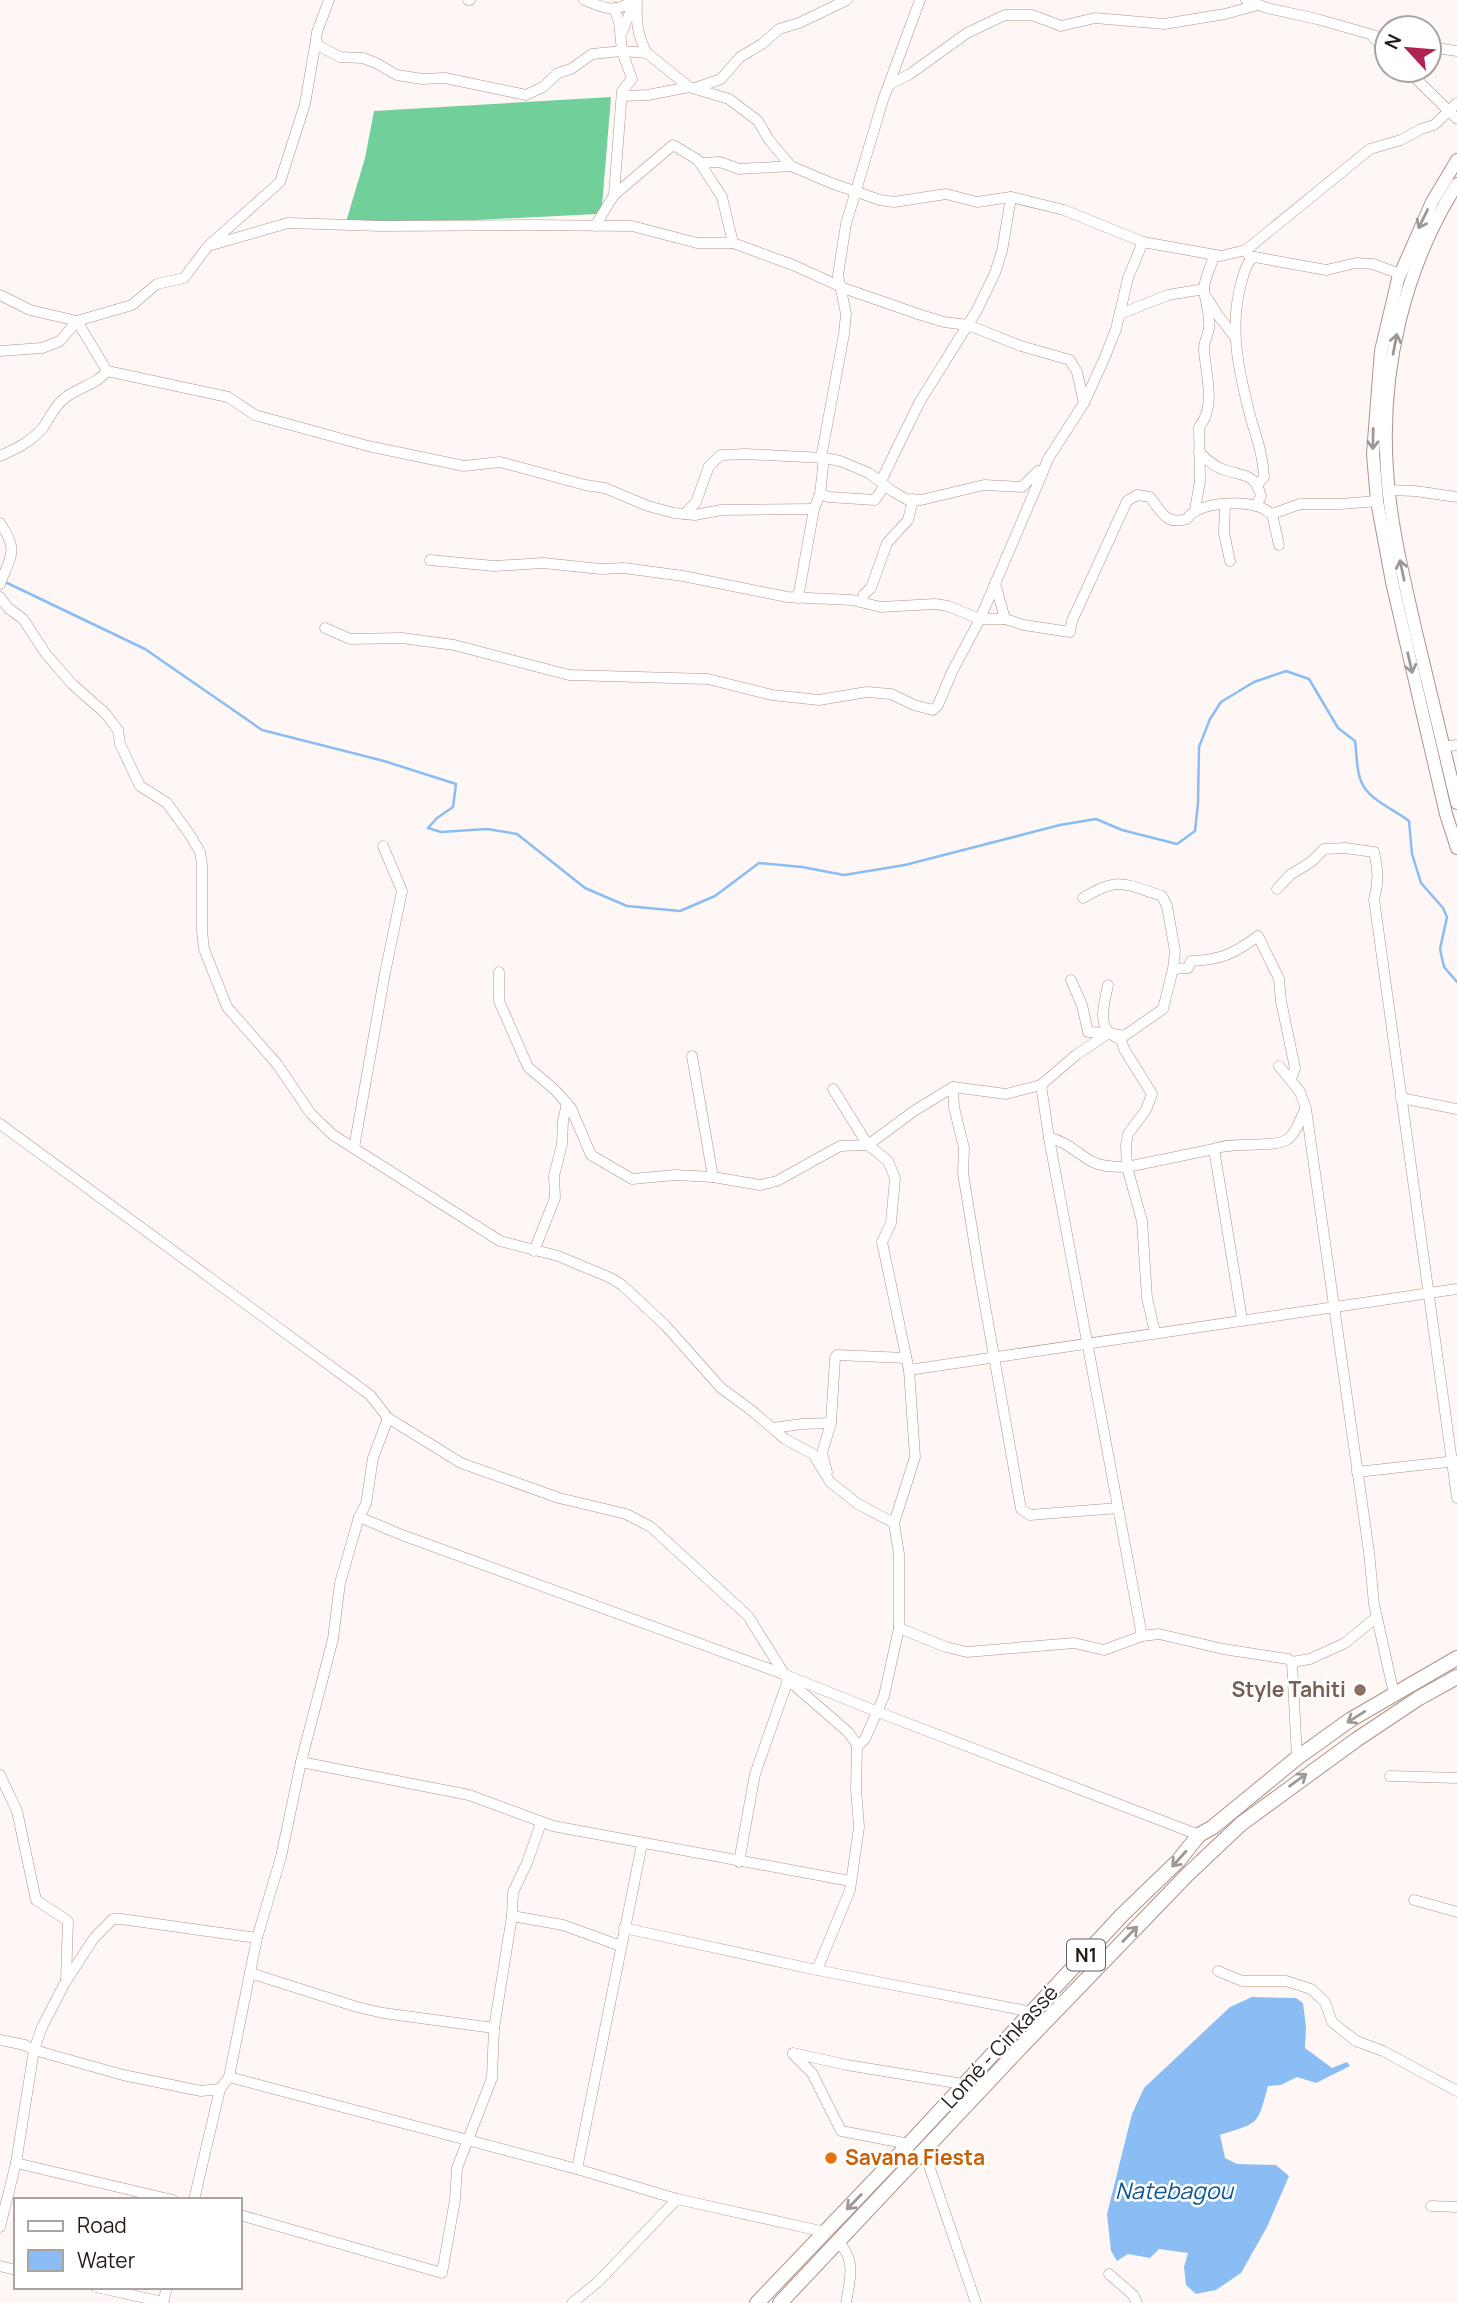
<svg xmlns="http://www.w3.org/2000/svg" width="1457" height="2303" font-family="Manrope,sans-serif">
	<rect width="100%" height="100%" fill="#fef7f5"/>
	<path fill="#71d09a" d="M611,97L602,206L597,214L416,223L346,222L365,158L374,111Z"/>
	<path fill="#8bbdf5" d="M1252,1997L1296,1998L1303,2003L1306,2027L1305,2048L1332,2068L1347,2062L1350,2066L1316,2083L1297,2077L1281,2085L1268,2086C1257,2126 1260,2122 1220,2135L1225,2158L1237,2164L1276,2165L1289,2176L1267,2227L1241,2273L1216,2290L1196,2294L1186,2285L1184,2267L1188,2253L1159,2249L1150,2258L1128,2254L1117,2261L1111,2251L1107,2214L1132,2114L1144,2088L1230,2007Z"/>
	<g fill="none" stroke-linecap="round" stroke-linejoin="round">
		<path stroke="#8bbdf5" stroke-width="2.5" d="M3,581L145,649L262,730L384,761L456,784L453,807L437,818L428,828L441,832L487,829L517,834L585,888L627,906L680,911L715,896L759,863L802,867L844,875L905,865L1060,825L1096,819L1122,830L1177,844L1195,831L1198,803L1199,747L1210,719L1221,702L1254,682L1286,671L1309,679L1338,728L1355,741C1357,753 1356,770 1361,781C1368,800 1394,809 1409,821L1412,854L1421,883L1443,908L1447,917L1440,949L1444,967L1457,982"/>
		<defs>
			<g id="minor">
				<path d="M329,0L317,32L316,40L319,46L340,57L363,58L376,63L397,75L422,79L445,78L526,95L543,87L558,73L571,69L592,54L622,51L647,53L689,87L729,99L758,121L769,140L791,166L831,183L880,200L894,202L946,194L977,202L1011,197L1064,210L1143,242L1221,256L1246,250L1370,149L1401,140L1421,129L1434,125L1457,103"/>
				<path d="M468,0H470"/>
				<path d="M584,0C601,7 617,15 632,0"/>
				<path d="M637,0C636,21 637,35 647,53"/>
				<path d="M1246,0L1267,8L1317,19L1387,39"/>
				<path d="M614,8L619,22L622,51L632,79L622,91L614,195L673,145L698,160L722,197L733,243L793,265L846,289L921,315L944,322L968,325L1021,346L1070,360L1077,372L1084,403"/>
				<path d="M622,32L635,0"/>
				<path d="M1373,37L1387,50"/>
				<path d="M1429,47L1457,51"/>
				<path d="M1407,70L1457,119"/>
				<path d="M889,85L910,74L967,33L1005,15H1032L1061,26L1095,18L1164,24L1225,14L1258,5"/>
				<path d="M695,88L721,79L740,57L762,44L779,29L799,23L847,0"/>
				<path d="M622,96L648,95L689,87"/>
				<path d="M700,163L720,162L739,169L791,166"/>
				<path d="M595,226L614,195"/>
				<path d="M208,246L280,182L305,104L316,40"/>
				<path d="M1249,256L1326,270L1356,263L1373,264L1400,274"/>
				<path d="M1254,257C1246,263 1245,271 1242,280C1228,327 1239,373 1251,419C1257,438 1263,457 1264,477L1258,484"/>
				<path d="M0,295L30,310L77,321L107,371L228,397L255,415L368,446L464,466L500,462L585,485L605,488L648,506L674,513L685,514L696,502L709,466L721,455L746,454L824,458L840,461L869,473L892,491L906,499L921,500L984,485L1022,487L1038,471L1042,474L1048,459L1084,403L1105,357L1116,329L1128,278L1143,242"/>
				<path d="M1208,299L1217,314L1234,336"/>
				<path d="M1120,314L1168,295L1204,289"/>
				<path d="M0,351L42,348L60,341L77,321L132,305L157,284L184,278L208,246L288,223L381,226L529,225L632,226L697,243H733"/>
				<path d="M1199,452C1206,459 1213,466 1222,469C1242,477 1254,471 1261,496L1256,506"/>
				<path d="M0,456C16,449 30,442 42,429C50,418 54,406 65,398C79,387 96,385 107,371"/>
				<path d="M821,458L844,334L846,314L838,275L846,224L883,100L920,0"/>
				<path d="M881,481L919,403L977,310L995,273L1002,251L1011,197"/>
				<path d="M1389,490L1415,491L1457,497"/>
				<path d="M820,494L829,497L875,500L885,485"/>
				<path d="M1225,505L1224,533L1230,561"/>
				<path d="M1195,510L1200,481L1199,427C1217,406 1205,373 1204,349C1204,341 1208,336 1209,328C1210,315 1206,303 1204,291C1203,281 1212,265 1214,255"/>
				<path d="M685,514L695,515L721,510L814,509"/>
				<path d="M1272,514L1279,545"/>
				<path d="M0,523C19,551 11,555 0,584"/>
				<path d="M430,560L494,566L543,563L601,569L624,568L683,576L787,597L852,600L881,607L935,604L948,606L980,619H1005L1024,625L1070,632L1072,621L1127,501L1137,495L1150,497C1162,513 1166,525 1187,519C1197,502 1239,501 1257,506C1262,507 1268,512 1272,514L1300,504H1341L1377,501"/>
				<path d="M995,583L1005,619"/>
				<path d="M0,597L8,608L23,619L46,654L72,684L105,713L118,730L120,744L140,786L167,803L190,835L200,852L202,865V931L204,949L227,1007L277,1064L311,1114L333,1135L500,1241L558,1256L611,1278L622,1285L665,1325L721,1388L751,1410L785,1439L813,1454L830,1482L858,1504L894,1523L899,1554V1628L946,1647L967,1652L1074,1643L1104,1650L1142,1636L1159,1634L1223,1649L1288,1659L1292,1662L1297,1758"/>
				<path d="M798,598L814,509L820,494L824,458"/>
				<path d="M862,602L864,594L871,588L887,543L908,520L913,499"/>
				<path d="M325,628L350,639L402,638L454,645L569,675L708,679L772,695L819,700L867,692L891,694L914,705L933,710L938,705L952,672L980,619L1042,474"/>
				<path d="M1443,747L1457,745"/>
				<path d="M1277,889L1290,875L1311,862L1324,849L1345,848L1374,852C1378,869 1379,882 1374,899L1457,1498"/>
				<path d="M1173,969L1188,968L1191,961C1220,960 1234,954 1258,936L1279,979L1281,1001L1295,1068L1291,1079"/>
				<path d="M499,972V1001L528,1067L555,1090L571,1108L591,1155L632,1179L675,1175L713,1177L760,1185L777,1181L840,1146L868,1145L914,1111L953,1087L1006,1094L1041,1085L1076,1055L1109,1033L1124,1036L1163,1009L1173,969L1175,951L1167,906L1162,896C1124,884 1119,876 1083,898"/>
				<path d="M1071,980L1082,1005L1088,1032L1109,1033L1121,1040L1124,1049L1152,1094L1146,1110L1128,1134L1126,1145L1127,1167L1142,1221L1147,1298L1155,1332"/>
				<path d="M1108,985C1105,1001 1098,1020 1109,1033"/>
				<path d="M692,1056L713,1177"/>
				<path d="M1279,1066L1300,1092L1306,1109L1369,1552L1374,1604L1394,1694"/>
				<path d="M1041,1085L1049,1138C1067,1141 1077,1154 1093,1162C1103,1167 1116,1167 1127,1167L1214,1149L1242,1319"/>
				<path d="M953,1087L954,1107L964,1148L963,1173L978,1266L1021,1509L1030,1515L1118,1508"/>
				<path d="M833,1089L868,1145L888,1161L895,1178L891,1223L882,1242L909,1370L915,1457L894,1523"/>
				<path d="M1401,1098L1457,1109"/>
				<path d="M0,1124L370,1395L388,1418L461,1463L559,1498L626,1514L651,1527L748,1616L788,1680L848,1732L858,1746"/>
				<path d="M1049,1138L1142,1636"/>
				<path d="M354,1148L385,973L402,891L383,846"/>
				<path d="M1214,1149C1234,1141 1273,1149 1288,1139C1296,1133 1301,1118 1305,1109"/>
				<path d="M534,1251L555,1198L554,1176L562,1144L563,1121L567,1103"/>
				<path d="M909,1370L1457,1289"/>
				<path d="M773,1428L802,1424L831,1423"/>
				<path d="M827,1472L822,1453L831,1423L835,1358L837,1355L906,1358"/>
				<path d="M1357,1472L1456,1461"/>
				<path d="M359,1517L402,1535L786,1675L883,1714L1199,1835"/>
				<path d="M1292,1662L1310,1659L1345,1643L1377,1617"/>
				<path d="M301,1762L469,1795L553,1826L850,1881"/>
				<path d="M0,1775L17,1811L36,1900L68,1921L66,1980"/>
				<path d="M1390,1776L1457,1778"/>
				<path d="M739,1862L755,1774L788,1680"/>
				<path d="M1414,1900L1457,1912"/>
				<path d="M512,1916L563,1925L621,1946"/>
				<path d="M624,1928L817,1970L1032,2012"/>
				<path d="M817,1970L850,1890L859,1827L856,1789L857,1747L865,1739L884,1696L899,1628"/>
				<path d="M1218,1971L1242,1981H1286L1311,1989L1325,2002L1332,2022L1356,2041L1383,2051L1457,2091"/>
				<path d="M250,1973L357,2007L383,2013L494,2028"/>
				<path d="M0,2040L25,2045L34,2050L123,2075L201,2091L220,2089"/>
				<path d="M793,2053L847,2065L963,2084"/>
				<path d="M793,2054L812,2073L841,2131L909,2144"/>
				<path d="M229,2077L577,2169L677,2199L825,2232"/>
				<path d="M924,2151L976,2303"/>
				<path d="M16,2163L173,2200"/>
				<path d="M577,2169L642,1844"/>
				<path d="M194,2200L220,2089L229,2077L257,1938L281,1857L301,1762L333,1639L340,1583L359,1517L366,1504L373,1458L388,1418"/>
				<path d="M1431,2206L1457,2207"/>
				<path d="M240,2215L442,2273L455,2200L457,2168L492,2078L494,2028L512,1916L513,1892L527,1863L541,1823"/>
				<path d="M0,2227L16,2163L34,2050L42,2027L66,1981L94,1938L113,1919H121L257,1938"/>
				<path d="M837,2240C857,2261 850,2277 846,2303"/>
				<path d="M0,2266L16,2270"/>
				<path d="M1109,2274L1133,2295L1137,2303"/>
				<path d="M96,2287L163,2302"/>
				<path d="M163,2303L167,2287"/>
				<path d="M572,2303L598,2282L677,2199"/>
			</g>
			<g id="major">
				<path d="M1457,160L1432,202L1398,279L1381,351L1373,454L1377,501L1392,582L1446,814L1457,848"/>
				<path d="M1457,184C1404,268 1380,371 1387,470C1390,524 1404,579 1416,632C1430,689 1443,746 1457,803"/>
			</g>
			<g id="highway">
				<path d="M757,2303L909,2144L1122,1915L1178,1861L1199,1835L1213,1827L1297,1758L1350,1720L1457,1658"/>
				<path d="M780,2303L1023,2045L1187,1875L1241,1824L1356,1740L1419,1698L1457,1677"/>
			</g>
		</defs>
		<use href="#minor" stroke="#b09388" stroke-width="11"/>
		<use href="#major" stroke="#b09388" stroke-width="14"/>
		<use href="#highway" stroke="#b09388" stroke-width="16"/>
		<use href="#minor" stroke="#fff" stroke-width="10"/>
		<use href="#major" stroke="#fff" stroke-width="12"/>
		<use href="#highway" stroke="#fff" stroke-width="14"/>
	</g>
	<defs><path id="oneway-shaft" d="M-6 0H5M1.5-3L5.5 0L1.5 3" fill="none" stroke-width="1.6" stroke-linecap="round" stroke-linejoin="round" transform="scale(1.75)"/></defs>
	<g stroke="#9d9897">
		<use href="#oneway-shaft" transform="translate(1423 219) rotate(116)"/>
		<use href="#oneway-shaft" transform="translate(1395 344) rotate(-79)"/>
		<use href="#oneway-shaft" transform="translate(1373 439) rotate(91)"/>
		<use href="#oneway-shaft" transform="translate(1402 570) rotate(-102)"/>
		<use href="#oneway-shaft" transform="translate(1410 663) rotate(77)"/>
		<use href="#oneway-shaft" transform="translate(1356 1717) rotate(148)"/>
		<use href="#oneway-shaft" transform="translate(1298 1780) rotate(-36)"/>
		<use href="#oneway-shaft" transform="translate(1179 1859) rotate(132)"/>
		<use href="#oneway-shaft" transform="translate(1130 1934) rotate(-46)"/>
		<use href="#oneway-shaft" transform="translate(854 2202) rotate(134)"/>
	</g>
	<circle fill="#8d6e63" stroke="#fff" stroke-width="2.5" cx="1360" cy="1690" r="7"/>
	<circle fill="#e8710a" stroke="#fff" stroke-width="2.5" cx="831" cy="2158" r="7"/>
	<g text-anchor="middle" stroke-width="5" stroke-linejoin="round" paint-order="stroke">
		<rect fill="#fff" stroke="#675f5d" stroke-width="2" x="1067" y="1939.5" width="38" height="31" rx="5"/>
		<g font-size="19" font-weight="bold" fill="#261b17">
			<text x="1086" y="1962">N1</text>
		</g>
		<g font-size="21" font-weight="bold" fill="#785e54" stroke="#fff" text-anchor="end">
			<text x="1346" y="1697">Style Tahiti</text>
		</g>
		<g font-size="21" fill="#261b17" stroke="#fff">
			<text transform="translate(1000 2047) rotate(-47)" y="7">Lomé - Cinkassé</text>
		</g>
		<g font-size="21" font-weight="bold" fill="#c56008" stroke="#fff" text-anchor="start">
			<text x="845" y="2165">Savana Fiesta</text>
		</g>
		<g font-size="23" font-style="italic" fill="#115593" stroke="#fff">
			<text x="1174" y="2199">Natebagou</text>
		</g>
	</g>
	<rect x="14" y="2198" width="228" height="91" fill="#ffffff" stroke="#a8a4a2" stroke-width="2"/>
	<rect x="28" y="2221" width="35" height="10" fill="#ffffff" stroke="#a8a4a2" stroke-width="2"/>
	<text x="77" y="2233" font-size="21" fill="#261b17">Road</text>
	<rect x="28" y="2250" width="35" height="21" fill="#8bbdf5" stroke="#a8a4a2" stroke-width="2"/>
	<text x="77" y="2268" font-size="21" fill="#261b17">Water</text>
	<g transform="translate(1408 49) rotate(296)"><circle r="33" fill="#ffffff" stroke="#a8a4a2" stroke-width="2"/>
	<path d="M0-5L12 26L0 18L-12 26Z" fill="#b02155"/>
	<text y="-10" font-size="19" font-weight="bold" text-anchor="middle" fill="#261b17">N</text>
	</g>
</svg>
